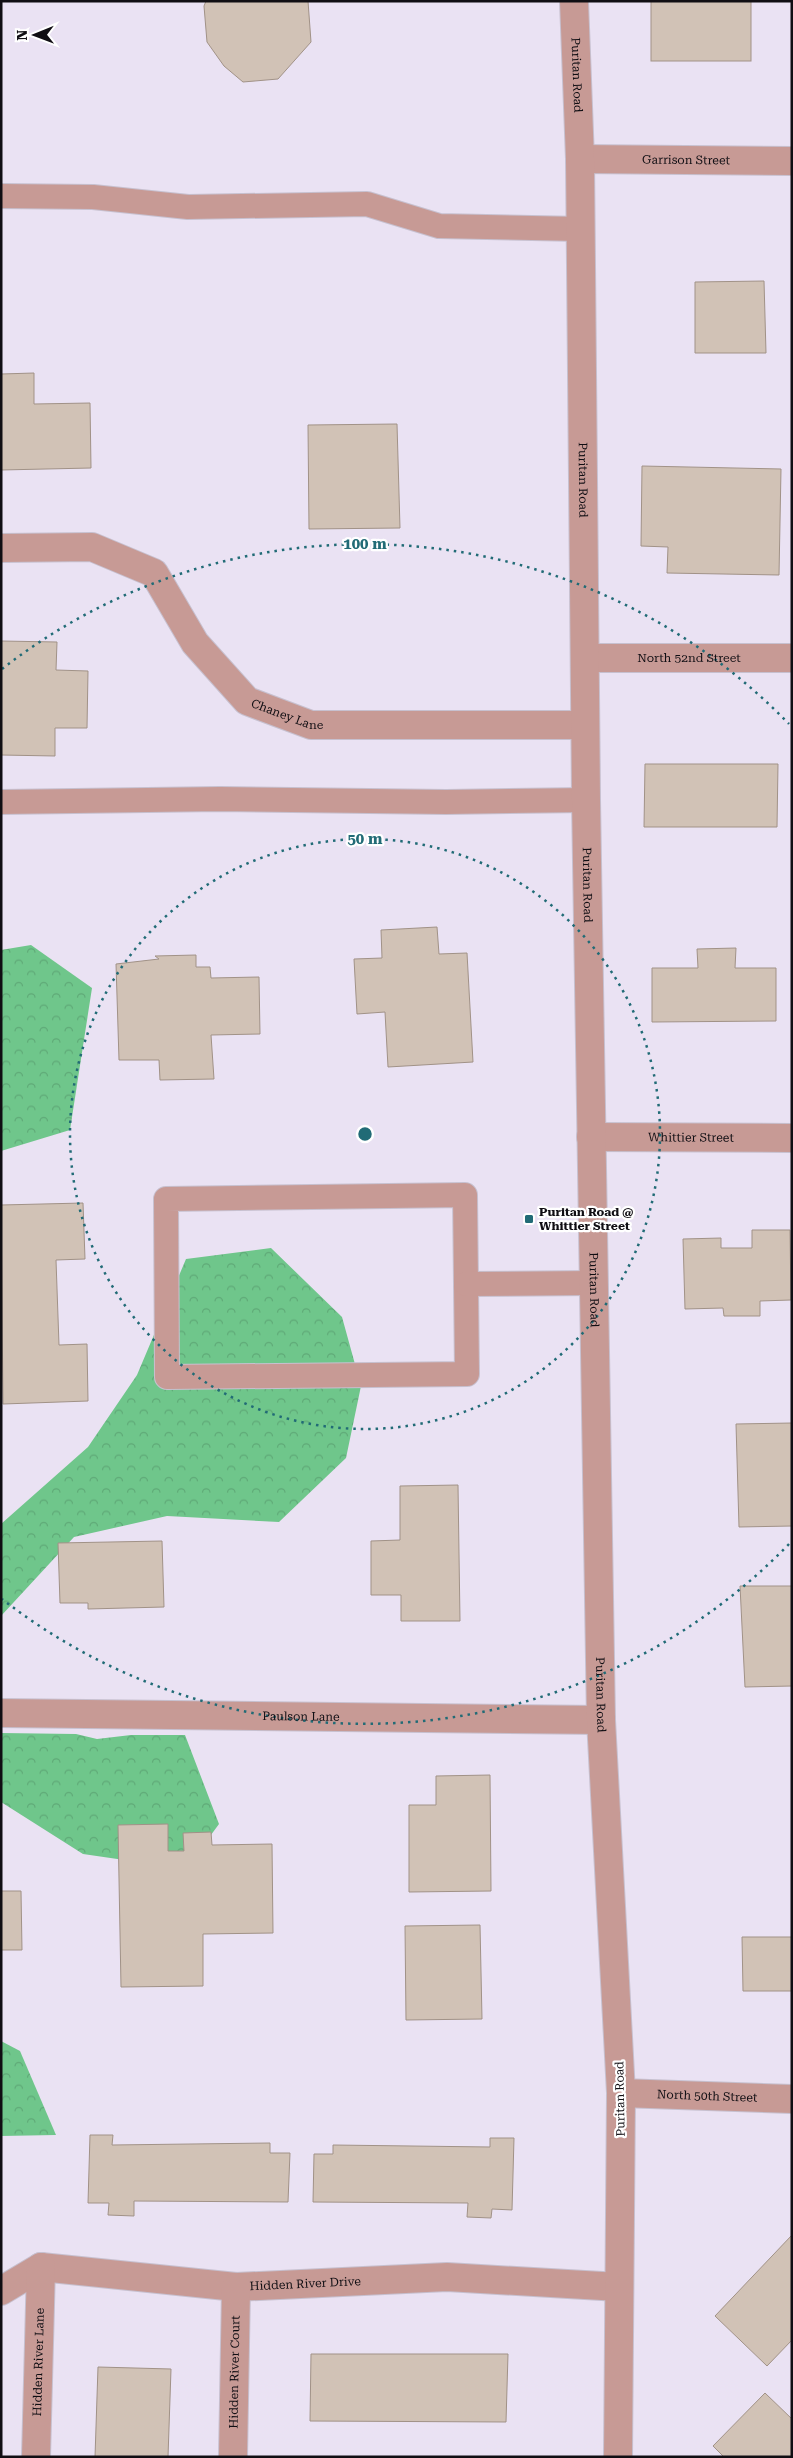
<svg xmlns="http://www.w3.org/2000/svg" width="793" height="2458" font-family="'Roboto Serif',serif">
	<defs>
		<pattern id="forest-crowns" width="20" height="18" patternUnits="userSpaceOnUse" patternTransform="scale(1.25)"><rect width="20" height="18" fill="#6fc68b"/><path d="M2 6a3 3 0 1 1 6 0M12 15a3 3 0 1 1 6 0" fill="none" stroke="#5fa977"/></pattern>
	</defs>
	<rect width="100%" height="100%" fill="#eae2f3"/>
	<g fill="url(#forest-crowns)">
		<path d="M31,945L92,988L70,1130L1,1151V950Z"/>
		<path d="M271,1248L342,1317L361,1386L346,1458L279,1522L167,1516L74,1537L1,1616V1524L88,1447L137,1375L186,1259Z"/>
		<path d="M1,1733L76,1734L97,1739L131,1735H185L219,1824L186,1869L83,1854L1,1802Z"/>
		<path d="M1,2041L20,2051L56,2135L1,2136Z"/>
	</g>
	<g fill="#d1c2b6" stroke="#a19287">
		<path d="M206,1H308L311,42L278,79L243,82L224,66L207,42L204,6Z"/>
		<rect x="651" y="1" width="100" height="60"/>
		<path d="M764,281L766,353H695V282Z"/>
		<path d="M34,373V404L90,403L91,468L1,470V374Z"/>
		<path d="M397,424L400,528L309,529L308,425Z"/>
		<path d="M642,466L781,469L779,575L667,573L668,547L641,546Z"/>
		<path d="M1,641L57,642L56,670L88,671L87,728H55V756L1,755Z"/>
		<path d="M645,764H778L777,827H644Z"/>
		<path d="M437,927L439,954L467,953L473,1062L388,1067L385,1012L357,1014L354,959L382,958L381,930Z"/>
		<path d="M736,948L735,968H776V1021L652,1022V968H698L697,949Z"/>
		<path d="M196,955V967H210L211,978L259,977L260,1034L211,1035L214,1079L160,1080L159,1060H119L116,964L159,959L155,956Z"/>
		<path d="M83,1203L85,1259L56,1260L59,1345L87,1344L88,1401L3,1404L1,1205Z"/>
		<path d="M752,1230H790L791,1300L760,1301V1316H724L723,1308L685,1309L683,1239L721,1238V1248H752Z"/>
		<path d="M792,1423V1526L739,1527L736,1424Z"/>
		<path d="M458,1485L460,1621H401V1595H371V1541L400,1540V1486Z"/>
		<path d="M162,1541L164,1607L88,1609V1603H60L58,1543Z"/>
		<path d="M740,1586H792V1686L745,1687Z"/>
		<path d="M490,1775L491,1891L409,1892V1805H436V1776Z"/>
		<path d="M168,1824V1851H184L183,1833L211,1832L212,1845L272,1844L273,1933L203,1934V1986L121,1987L118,1825Z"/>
		<path d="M1,1891H21L22,1950H1Z"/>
		<path d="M480,1925L482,2019L406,2020L405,1926Z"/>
		<path d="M742,1937H792V1991H743Z"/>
		<path d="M90,2135H113L112,2145L270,2143V2153H290L288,2202L134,2201V2216L108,2215L109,2203H88Z"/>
		<path d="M490,2138H514L512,2210L492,2209L491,2218L467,2217L468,2203L313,2202L314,2154H333V2145L490,2147Z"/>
		<path d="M792,2235V2340L767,2366L715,2316Z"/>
		<path d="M311,2354H508L506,2422L310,2421Z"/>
		<path d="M98,2367L171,2369L168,2457H95Z"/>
		<path d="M765,2393L792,2419V2457H724L713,2446Z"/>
	</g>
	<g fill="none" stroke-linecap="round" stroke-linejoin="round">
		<defs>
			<g id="service">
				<path d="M1,196L93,197L188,207L367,204L439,226L580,229"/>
				<path d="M1,802L220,799L446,802L586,800"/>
				<path d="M465,1195L467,1374L167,1377L166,1199Z"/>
				<path d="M466,1284L593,1283"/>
			</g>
			<g id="minor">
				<path id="s1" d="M580,159L792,161"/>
				<path id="s2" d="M1,548L92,547L154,573L195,643L247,701L311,725H585"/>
				<path id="s3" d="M585,658H792"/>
				<path id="s4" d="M591,1137L792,1138"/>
				<path id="s5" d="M1,1713L601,1720"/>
				<path id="s6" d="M1,2291L41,2267L236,2287L447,2277L619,2287"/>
				<path id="s7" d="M36,2457L41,2267"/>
				<path id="s8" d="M233,2457L236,2287"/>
				<path d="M618,2457L621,2093"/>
			</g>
			<g id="tertiary">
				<path id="s9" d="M574,1L580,159L586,800L601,1720L621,2093L792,2099"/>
			</g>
		</defs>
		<use href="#service" stroke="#c7c0cf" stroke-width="26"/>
		<use href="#minor" stroke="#c7c0cf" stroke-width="30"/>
		<use href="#tertiary" stroke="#c7c0cf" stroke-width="30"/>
		<use href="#service" stroke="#c79a95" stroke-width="24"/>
		<use href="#minor" stroke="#c79a95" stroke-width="28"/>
		<use href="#tertiary" stroke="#c79a95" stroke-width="28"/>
	</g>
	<g fill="none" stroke="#216b76" stroke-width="2.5" stroke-dasharray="2.5 5">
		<circle cx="365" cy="1134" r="295"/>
		<path d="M789 1544A590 590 0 0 1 2 1599M2 669A590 590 0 0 1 789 724"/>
	</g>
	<rect fill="#216b76" stroke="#fff" stroke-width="2" x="524" y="1214" width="10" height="10" rx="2.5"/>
	<g text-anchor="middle" stroke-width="4.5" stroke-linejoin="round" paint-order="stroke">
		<g font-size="12" fill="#100e13" stroke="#fff">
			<text dy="4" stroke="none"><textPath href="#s9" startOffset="74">Puritan Road</textPath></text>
			<text dy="4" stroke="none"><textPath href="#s1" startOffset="106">Garrison Street</textPath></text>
			<text dy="4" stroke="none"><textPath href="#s9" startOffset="479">Puritan Road</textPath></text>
			<text dy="4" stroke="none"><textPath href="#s3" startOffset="104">North 52nd Street</textPath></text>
			<text dy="4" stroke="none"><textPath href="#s2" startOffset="360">Chaney Lane</textPath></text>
			<text dy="4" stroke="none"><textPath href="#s9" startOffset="884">Puritan Road</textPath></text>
			<text dy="4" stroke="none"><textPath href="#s4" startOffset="100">Whittier Street</textPath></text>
			<text dy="4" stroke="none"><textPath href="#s9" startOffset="1289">Puritan Road</textPath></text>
			<text dy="4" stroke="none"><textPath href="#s9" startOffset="1694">Puritan Road</textPath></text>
			<text dy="4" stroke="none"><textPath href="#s5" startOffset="300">Paulson Lane</textPath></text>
			<text dy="4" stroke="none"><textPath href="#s9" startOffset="2179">North 50th Street</textPath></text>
			<text transform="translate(620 2099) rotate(-91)" y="4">Puritan Road</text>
			<text dy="4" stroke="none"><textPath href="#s6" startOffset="312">Hidden River Drive</textPath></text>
			<text dy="4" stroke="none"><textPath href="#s7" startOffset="95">Hidden River Lane</textPath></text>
			<text dy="4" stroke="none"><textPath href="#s8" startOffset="85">Hidden River Court</textPath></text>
		</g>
		<g font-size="12" font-weight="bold" fill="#100e13" stroke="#fff" text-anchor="start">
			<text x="539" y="1216">Puritan Road @<tspan x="539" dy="14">Whittier Street</tspan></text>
		</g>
	</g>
	<circle cx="365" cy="1134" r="8" fill="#216b76" stroke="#fff" stroke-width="2.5"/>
	<g font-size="15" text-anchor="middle" font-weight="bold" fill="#216b76" stroke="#fff" stroke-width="4.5" stroke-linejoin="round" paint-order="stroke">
		<text x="365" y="549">100 m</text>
		<text x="365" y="844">50 m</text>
	</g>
	<rect width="793" height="2458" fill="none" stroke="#100e13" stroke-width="5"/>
	<g transform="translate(35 35) rotate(269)" stroke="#ffffff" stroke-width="4" paint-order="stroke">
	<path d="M0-4L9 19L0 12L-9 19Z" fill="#100e13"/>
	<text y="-8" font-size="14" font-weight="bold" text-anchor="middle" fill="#100e13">N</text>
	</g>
</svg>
